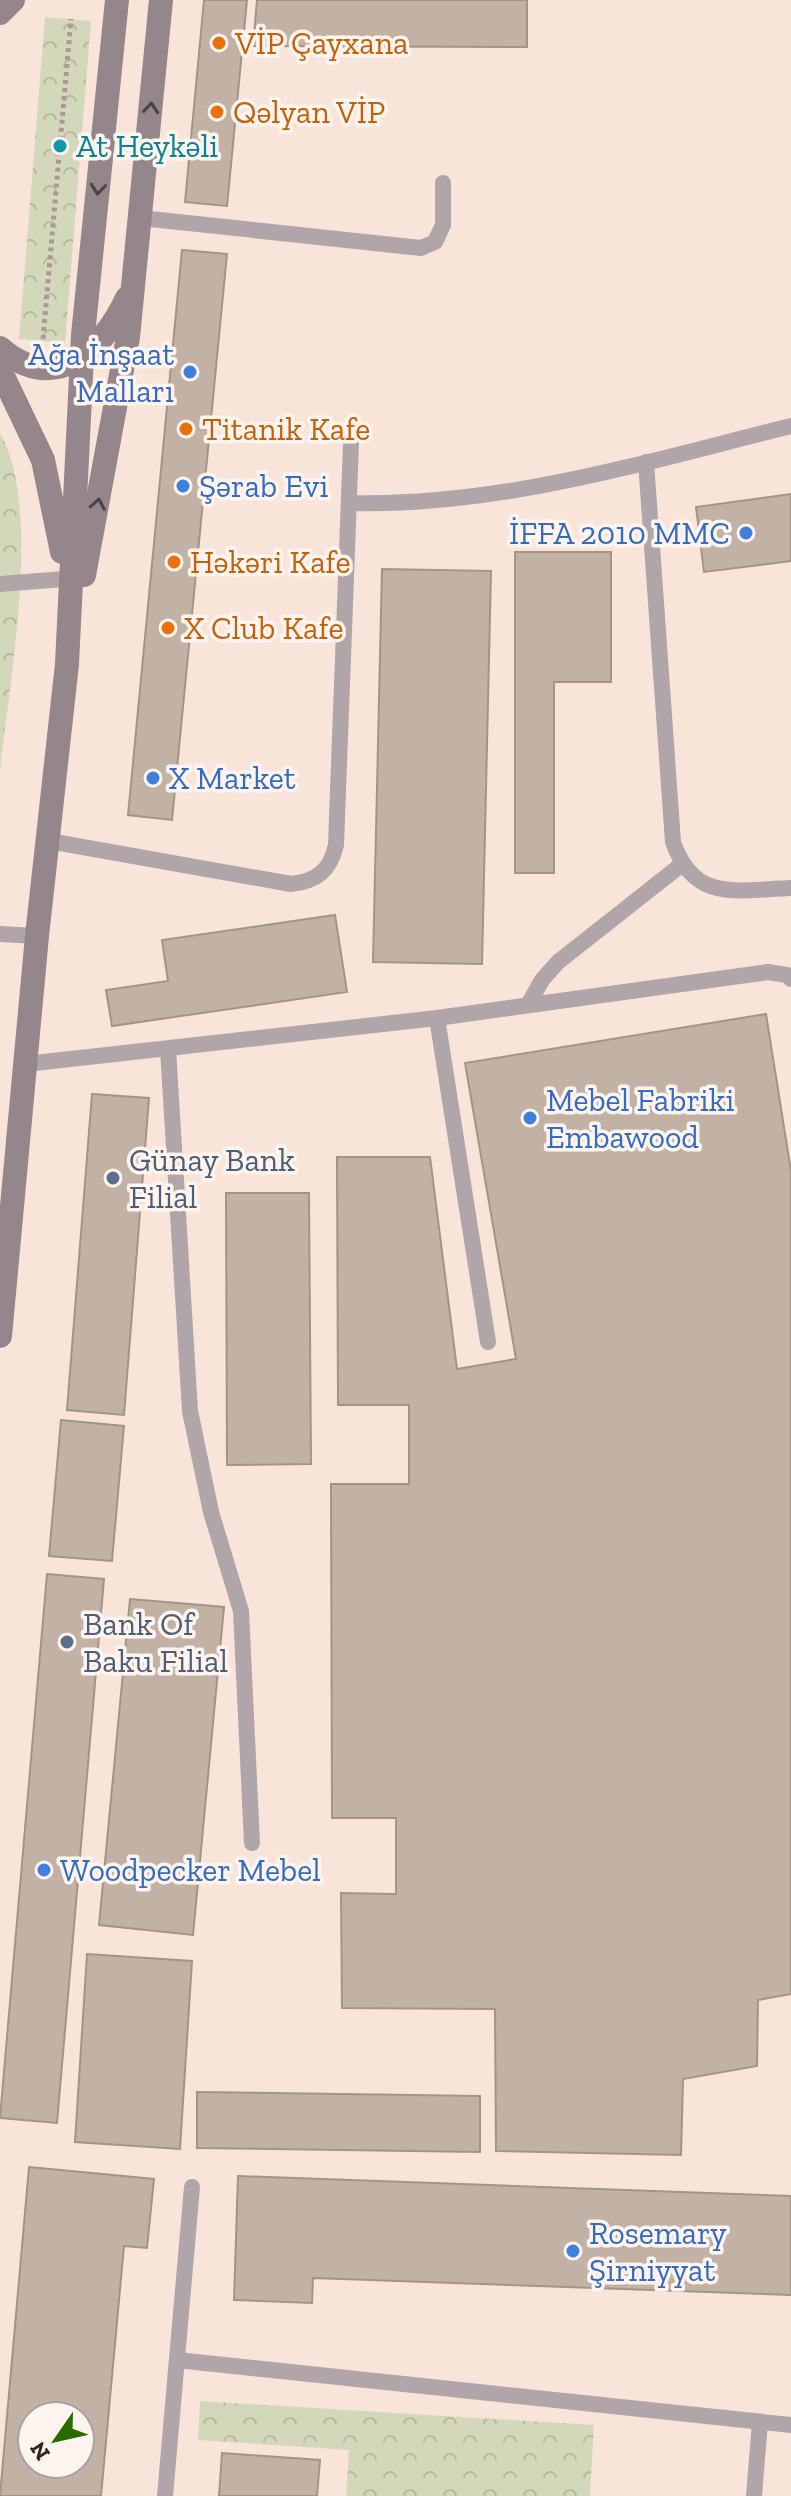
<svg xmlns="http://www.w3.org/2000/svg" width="791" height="2496" font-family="'Zilla Slab',serif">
	<defs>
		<pattern id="forest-crowns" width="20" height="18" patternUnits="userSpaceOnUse" patternTransform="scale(2)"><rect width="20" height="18" fill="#d4d8bb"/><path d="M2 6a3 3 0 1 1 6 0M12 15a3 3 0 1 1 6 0" fill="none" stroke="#b6b9a0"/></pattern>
	</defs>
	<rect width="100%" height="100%" fill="#f9e4da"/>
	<g fill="url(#forest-crowns)">
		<path d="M45,17L91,21L65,343L19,339Z"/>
		<path d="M0,433C43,508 9,683 0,771Z"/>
		<path d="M200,2401L594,2425L590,2496H346L349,2450L198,2440Z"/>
	</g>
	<g fill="#c2b2a5" stroke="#a49488" stroke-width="2" fill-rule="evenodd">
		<path d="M204,0H247L227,206L185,202Z"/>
		<path d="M257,0H527V47L253,46Z"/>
		<path d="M182,250L227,254L172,820L128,815Z"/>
		<path d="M791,494V561L704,572L696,507Z"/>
		<path d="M515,552H611V682H554V873H515Z"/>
		<path d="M382,569L491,571L482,964L373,962Z"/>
		<path d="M335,915L347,992L112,1026L106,990L168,981L162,940Z"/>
		<path d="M766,1014L791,1171V1994L758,2000L757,2066L683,2079L681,2155L496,2151L495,2009L342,2008L341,1893L396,1894V1818H332L331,1484H409V1405H338L337,1157H430L457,1369L516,1359L465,1063Z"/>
		<path d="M92,1094L149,1098L124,1415L67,1410Z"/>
		<path d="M226,1193H309L311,1464L227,1465Z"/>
		<path d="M61,1420L124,1426L112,1561L49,1556Z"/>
		<path d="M47,1574L104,1579L57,2123L0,2118Z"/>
		<path d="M130,1599L224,1607L193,1935L99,1925Z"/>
		<path d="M87,1954L192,1961L180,2149L75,2142Z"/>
		<path d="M197,2092L480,2096V2152L197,2148Z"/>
		<path d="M29,2167L154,2179L147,2248L124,2246L101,2496H0ZM32,2416H80V2464H32Z"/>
		<path d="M238,2176L791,2196V2295L313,2278L312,2303L234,2300Z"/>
		<path d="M222,2453L320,2460L317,2496H219Z"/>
	</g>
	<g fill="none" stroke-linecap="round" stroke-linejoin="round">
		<path stroke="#a99992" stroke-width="5" stroke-dasharray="4 4" stroke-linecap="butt" d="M43,339L71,19"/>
		<g stroke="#b0a6a9" stroke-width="16">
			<path d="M141,218L421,248L435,242L443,225V183"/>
			<path d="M646,462L673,842C694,903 737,890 791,888"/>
			<path d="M349,503C500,507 645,462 791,426"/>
			<path d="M0,584L64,579"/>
			<path d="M49,841L291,884C317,881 330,871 336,845L351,443"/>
			<path d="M0,934L37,936"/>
			<path d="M528,1005L542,980L558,962L681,865"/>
			<path d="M437,1018L488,1342"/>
			<path d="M168,1049L190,1411L211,1512L241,1611L252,1843"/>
			<path d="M26,1064L437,1018L768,972L787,975L791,979"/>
			<path d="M177,2360L791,2425"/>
			<path d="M165,2496L192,2187"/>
			<path d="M754,2496L760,2422"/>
		</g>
		<g stroke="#94868a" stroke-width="24">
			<path d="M0,13L13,0"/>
			<path d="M0,348C55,396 103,350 127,298"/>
			<path d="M0,370L43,460L62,552"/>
			<path d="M84,575L128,337L161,0"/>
			<path d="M0,1336L37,936L67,664L83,335L117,0"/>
		</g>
	</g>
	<defs><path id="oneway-chevron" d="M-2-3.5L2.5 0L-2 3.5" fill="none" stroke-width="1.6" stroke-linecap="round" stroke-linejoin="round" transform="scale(2)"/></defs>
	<g stroke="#4d4342">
		<use href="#oneway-chevron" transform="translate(151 108) rotate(-85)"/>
		<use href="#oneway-chevron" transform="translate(98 189) rotate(96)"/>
		<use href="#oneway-chevron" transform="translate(98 504) rotate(-79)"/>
	</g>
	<g fill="#e8710a" stroke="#fdf4f0" stroke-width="3">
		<circle cx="219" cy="43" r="8"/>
		<circle cx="217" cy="112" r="8"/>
		<circle cx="186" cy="429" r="8"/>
		<circle cx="174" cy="562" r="8"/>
		<circle cx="168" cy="628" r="8"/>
	</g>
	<circle fill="#0f9aa8" stroke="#fdf4f0" stroke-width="3" cx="60" cy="146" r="8"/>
	<g fill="#3f7fe0" stroke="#fdf4f0" stroke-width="3">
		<circle cx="190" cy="372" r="8"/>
		<circle cx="183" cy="486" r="8"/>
		<circle cx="746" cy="533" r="8"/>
		<circle cx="153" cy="778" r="8"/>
		<circle cx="530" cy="1118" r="8"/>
		<circle cx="44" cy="1870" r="8"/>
		<circle cx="573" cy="2251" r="8"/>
	</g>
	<g fill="#5c6f8a" stroke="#fdf4f0" stroke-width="3">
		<circle cx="113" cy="1178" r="8"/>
		<circle cx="67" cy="1642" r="8"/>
	</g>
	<g text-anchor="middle" stroke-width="7" stroke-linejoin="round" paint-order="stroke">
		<g font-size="32" fill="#c56008" stroke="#fdf4f0" text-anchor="start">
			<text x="235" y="54">VİP Çayxana</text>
			<text x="233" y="123">Qəlyan VİP</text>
			<text x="202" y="440">Titanik Kafe</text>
			<text x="190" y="573">Həkəri Kafe</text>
			<text x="184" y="639">X Club Kafe</text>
		</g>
		<g font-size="32" fill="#0d838f" stroke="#fdf4f0" text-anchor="start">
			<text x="76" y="157">At Heykəli</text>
		</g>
		<g font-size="32" fill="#366cbe" stroke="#fdf4f0" text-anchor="start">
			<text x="174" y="365" text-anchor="end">Ağa İnşaat<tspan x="174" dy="37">Malları</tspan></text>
			<text x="199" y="497">Şərab Evi</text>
			<text x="730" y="544" text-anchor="end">İFFA 2010 MMC</text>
			<text x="169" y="789">X Market</text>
			<text x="546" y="1111">Mebel Fabriki<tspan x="546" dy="37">Embawood</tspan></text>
			<text x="60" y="1881">Woodpecker Mebel</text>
			<text x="589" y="2244">Rosemary<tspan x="589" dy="37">Şirniyyat</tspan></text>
		</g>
		<g font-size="32" fill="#4e5e75" stroke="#fdf4f0" text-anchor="start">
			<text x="129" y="1171">Günay Bank<tspan x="129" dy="37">Filial</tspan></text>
			<text x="83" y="1635">Bank Of<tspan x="83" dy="37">Baku Filial</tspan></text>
		</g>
	</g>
	<g transform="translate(56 2440) rotate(236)"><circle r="38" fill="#fdf4f0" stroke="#aaa29e" stroke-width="2"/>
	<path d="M0-6L14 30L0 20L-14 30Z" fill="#286b01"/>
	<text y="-12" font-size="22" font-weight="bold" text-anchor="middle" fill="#2e2623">N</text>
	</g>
</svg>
